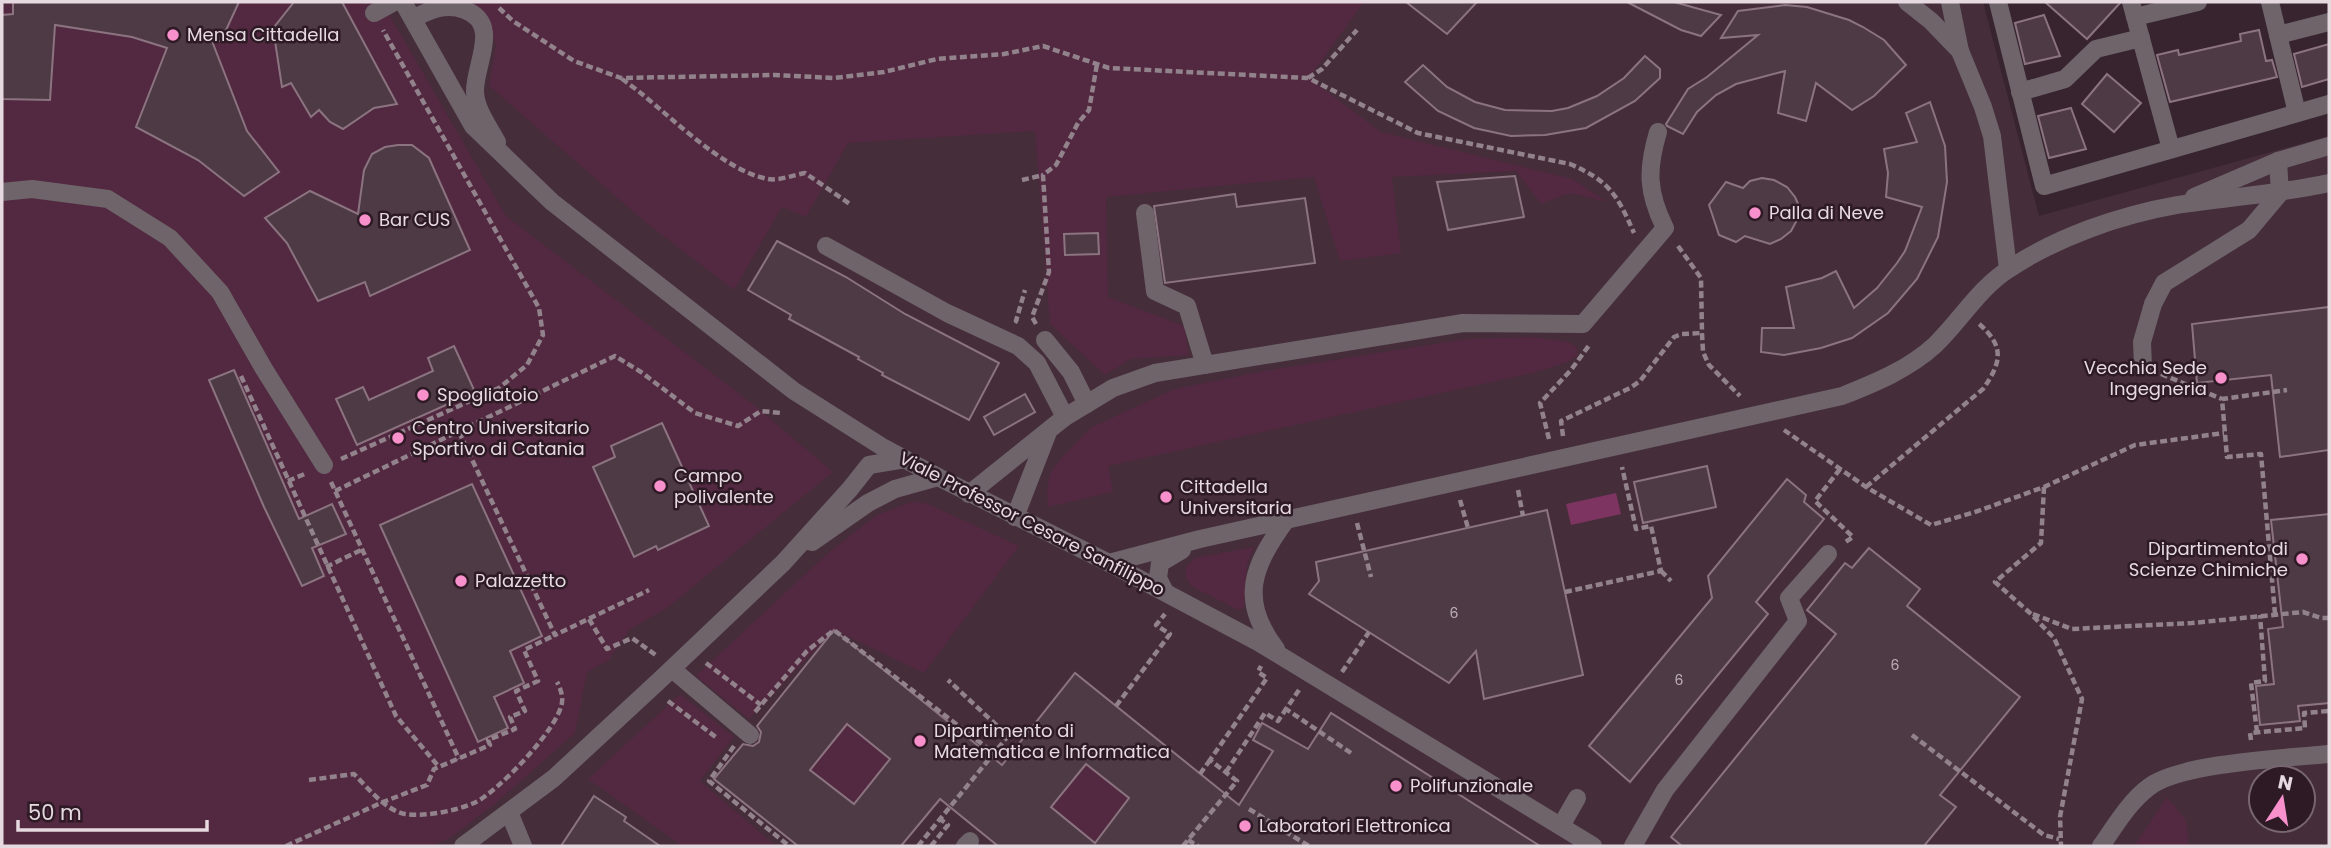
<svg xmlns="http://www.w3.org/2000/svg" width="2331" height="848" font-family="Poppins,sans-serif">
	<rect width="100%" height="100%" fill="#37242f"/>
	<path fill="#452d3a" fill-rule="evenodd" d="M2,2H1983L2039,216L2329,136V846H2ZM2261,778H2303V820H2261Z"/>
	<g fill="#522941">
		<path d="M2,2H382L506,216L754,405L833,472L667,608L629,630L609,660L587,672L575,733L496,803L450,838L432,846H2Z"/>
		<path d="M449,2H1364L1309,78L1381,132L1573,179L1607,202L1570,193L1541,204L1516,171L1392,177L1401,253L1340,261L1314,177L1106,197L1108,297L1184,326L1189,355L1131,359L1105,375L1050,324L1035,131L848,143L806,217L782,207L734,290L645,222L489,86L496,45L481,12Z"/>
		<path d="M1532,337L1569,342L1577,348L1578,355L1568,362L1533,373L1108,466L1113,492L1048,507L1047,491L1050,473L1064,455L1090,428L1174,389L1264,371L1466,339Z"/>
		<path d="M911,502L926,503L1019,546L924,673L834,630L749,719L696,676L829,552L877,515Z"/>
		<path d="M1254,547L1247,564L1244,608L1238,610L1191,586L1186,578V567L1195,558Z"/>
		<path d="M680,694L734,737L700,781L776,846H682L588,779Z"/>
		<path d="M847,724L890,759L854,804L810,770Z"/>
		<path d="M1086,764L1129,798L1095,843L1051,807Z"/>
		<path d="M2167,797L2186,820L2189,846H2134Z"/>
	</g>
	<path fill="#7d3460" d="M1616,493L1621,514L1571,525L1566,504Z"/>
	<g fill="#4e3a45" stroke="#8b7480" stroke-width="2" fill-rule="evenodd">
		<path d="M13,2H239L221,41H212L247,131L279,172L244,196L198,160L136,127L167,48L132,37L55,25L50,100L2,99V15L13,14Z"/>
		<path d="M294,2H342L397,104L374,108L343,129L330,122L319,110L311,117L291,83L282,87L275,41H263Z"/>
		<path d="M1406,2H1477L1447,34Z"/>
		<path d="M1627,2H1674L1721,15L1701,36L1681,30Z"/>
		<path d="M2045,2H2120V3L2087,39Z"/>
		<path d="M1785,5L1807,7L1849,20L1863,27L1884,40L1906,65L1874,96L1852,110L1816,83L1806,121L1778,113L1785,71L1736,84L1716,95L1697,112L1683,134L1667,126L1666,124L1688,89L1707,77L1758,35L1721,38L1738,11Z"/>
		<path d="M2044,15L2060,56L2025,64L2015,23Z"/>
		<path d="M2259,30L2266,61L2272,60L2277,77L2170,102L2157,55L2178,50L2179,55L2241,41L2240,34Z"/>
		<path d="M2329,44V79L2302,87L2294,54Z"/>
		<path d="M1645,56L1660,69V78L1635,101L1586,128L1545,135L1511,136L1474,128L1438,111L1405,82L1423,65L1447,87L1475,102L1505,110L1552,111L1568,108L1597,96L1624,78Z"/>
		<path d="M2107,74L2141,103L2114,132L2082,104Z"/>
		<path d="M1930,102L1945,146L1947,182L1938,237L1917,279L1888,313L1852,338L1821,348L1784,355L1761,352L1762,328H1794L1786,287L1822,278L1836,271L1854,308L1877,288L1897,263L1905,251L1922,207L1886,197L1888,173L1884,149L1917,142L1906,113Z"/>
		<path d="M2071,108L2086,149L2049,158L2038,116Z"/>
		<path d="M398,145H412L429,158L470,250L370,296L365,282L318,301L287,243L265,218L310,191L358,214L364,170L372,154L385,147Z"/>
		<path d="M1515,176L1524,217L1448,230L1437,182Z"/>
		<path d="M1762,178L1774,180L1787,187L1795,197L1799,206L1797,220L1791,231L1781,239L1770,244L1745,236L1736,242L1719,235L1709,205L1726,182L1743,188L1750,181Z"/>
		<path d="M1235,194L1237,207L1305,198L1315,263L1165,283L1154,206Z"/>
		<path d="M1098,233L1099,254L1065,255L1064,234Z"/>
		<path d="M777,241L846,277L905,314L999,363L969,420L882,375L883,373L858,359L859,357L789,319L791,315L748,290Z"/>
		<path d="M2329,307V450L2280,457L2271,375L2197,383L2192,324Z"/>
		<path d="M454,346L475,392L357,445L336,399L363,387L369,400L433,371L428,358Z"/>
		<path d="M234,370L299,519L332,504L346,534L312,548L324,576L302,586L264,507L209,380Z"/>
		<path d="M1025,394L1035,412L994,435L984,417Z"/>
		<path d="M662,423L709,526L658,550L656,546L634,557L593,467L615,457L611,446Z"/>
		<path d="M1707,466L1716,507L1643,523L1634,482Z"/>
		<path d="M1787,479L1806,495L1804,502L1824,519L1756,602L1768,614L1630,782L1589,746L1712,598L1708,576Z"/>
		<path d="M472,484L542,636L510,651L524,683L494,697L508,728L478,742L380,525Z"/>
		<path d="M1547,510L1583,675L1484,699L1476,651L1449,683L1309,594L1319,581L1316,562Z"/>
		<path d="M2329,514V703L2298,706L2300,721L2260,725L2256,686L2274,684L2268,629L2283,627L2271,520Z"/>
		<path d="M1869,548L1920,589L1907,606L2020,697L1940,795L1956,807L1924,846H1682L1671,837L1836,634L1807,610L1845,563L1852,568Z"/>
		<path d="M834,630L1002,765L1075,673L1239,805L1273,751L1253,740L1262,723L1308,749L1331,713L1540,846H998L940,799L901,846H798L714,779L743,744L753,746L759,742L761,732L757,726ZM847,724L890,759L854,804L810,770ZM1086,764L1129,798L1095,843L1051,807Z"/>
		<path d="M594,796L626,817L624,821L660,846H561Z"/>
	</g>
	<g fill="none" stroke-linecap="round" stroke-linejoin="round">
		<g stroke="#92828b" stroke-width="4.5" stroke-dasharray="7 3.5" stroke-linecap="butt">
			<path d="M499,8L513,21L574,61L621,78L775,75L834,78L884,72L937,59L1004,54L1043,46L1109,68L1308,78L1418,133L1570,164C1609,181 1617,194 1634,233"/>
			<path d="M1308,78L1322,69L1357,30"/>
			<path d="M622,79C663,107 719,170 768,179C778,181 794,175 805,173L850,204"/>
			<path d="M1022,180L1043,175"/>
			<path d="M1678,246L1701,278L1702,333L1703,352L1709,365L1740,396"/>
			<path d="M1018,322L1016,321L1025,290"/>
			<path d="M1036,324L1032,317L1049,272L1043,175L1056,165L1078,123L1089,110L1097,64"/>
			<path d="M2161,374L2222,399"/>
			<path d="M241,376L396,716L439,767"/>
			<path d="M1784,430L1866,487L1931,525L1978,511L2044,487L2135,445L2224,433"/>
			<path d="M459,432L555,635L649,590"/>
			<path d="M1563,436L1561,421L1630,388L1640,381L1674,337L1682,334L1702,333"/>
			<path d="M1549,439L1540,403L1571,370L1590,344"/>
			<path d="M341,459L499,388L527,365L543,335L539,308L383,30"/>
			<path d="M1840,469L1815,501L1853,537L1844,543"/>
			<path d="M288,481L307,473"/>
			<path d="M331,482L459,759"/>
			<path d="M1866,487L1983,389C2002,362 2005,346 1978,323"/>
			<path d="M2044,487L2041,543L1995,582L2030,613L2054,638L2082,699L2060,817L2061,846"/>
			<path d="M1518,490L1523,516"/>
			<path d="M335,491L615,356L641,372L695,413L738,426L761,411L781,413"/>
			<path d="M1460,500L1468,528"/>
			<path d="M1357,523L1371,577"/>
			<path d="M326,567L363,549"/>
			<path d="M1661,571L1671,581"/>
			<path d="M1565,592L1661,571L1651,526L1636,529L1622,467"/>
			<path d="M2033,614L2072,629L2192,623L2303,612L2321,618H2329"/>
			<path d="M2275,614L2261,454L2227,457L2222,399L2287,390"/>
			<path d="M589,619L607,649L632,638L657,656"/>
			<path d="M706,663L761,705"/>
			<path d="M1342,672L1369,632"/>
			<path d="M1299,690L1286,709L1351,753"/>
			<path d="M668,701L717,738"/>
			<path d="M1116,706L1170,634L1156,625L1165,614"/>
			<path d="M755,712L807,651L834,630L995,754"/>
			<path d="M2257,732L2251,683L2265,681L2260,615"/>
			<path d="M1912,735L2044,835L2059,839"/>
			<path d="M2251,740L2250,733L2305,728L2304,713L2329,711"/>
			<path d="M734,746L709,781L789,846"/>
			<path d="M1226,772L1265,713L1278,721L1286,709"/>
			<path d="M1200,774L1210,760"/>
			<path d="M309,780L354,774C368,788 385,810 405,814C424,817 456,811 474,803C497,793 560,727 562,702C563,696 560,687 557,682"/>
			<path d="M1249,809L1309,846"/>
			<path d="M1188,840L1198,846"/>
			<path d="M286,846L383,802L427,785L434,769L490,745L488,740L515,729L510,717L525,711L516,691L538,681L524,650L555,635"/>
			<path d="M918,846L1008,736L948,680"/>
			<path d="M931,846L948,825L940,819"/>
			<path d="M1183,846L1237,781L1210,760L1267,678L1258,672L1261,666"/>
		</g>
		<g stroke="#6e6469" stroke-width="18">
			<path d="M403,2L473,126L552,202L794,391L884,448L938,477L1117,567L1258,642L1593,846"/>
			<path d="M1907,2L1931,21L1960,51"/>
			<path d="M1950,2L1960,51L1983,107L1992,136L2008,269"/>
			<path d="M1998,2L2044,186L2329,104"/>
			<path d="M2131,2L2171,149"/>
			<path d="M2270,2L2297,113"/>
			<path d="M374,13L394,2"/>
			<path d="M2135,17L2198,2"/>
			<path d="M414,18C432,9 446,3 465,10C502,24 474,65 475,92C476,110 489,127 497,142"/>
			<path d="M2278,35L2329,22"/>
			<path d="M2020,92L2065,79L2096,49L2141,38"/>
			<path d="M2,192L32,189L108,199L170,238L220,292L264,369L324,465"/>
			<path d="M2194,197L2278,161L2329,146"/>
			<path d="M1145,213L1155,291L1187,306L1205,365"/>
			<path d="M826,246L947,313L1018,346L1037,363L1065,417"/>
			<path d="M1045,340L1071,372L1087,404"/>
			<path d="M2143,367L2142,342L2153,304L2164,283L2249,230L2280,193L2278,161"/>
			<path d="M969,494L1065,417L1113,388L1155,373L1463,323L1583,324L1665,228C1647,192 1647,169 1658,132"/>
			<path d="M1015,517L1048,432"/>
			<path d="M812,542L868,503L895,489L938,477"/>
			<path d="M1109,563L1200,539L1842,396C1875,383 1909,369 1935,345C1960,321 1979,288 2009,269C2057,237 2120,215 2177,205C2228,197 2279,194 2329,183"/>
			<path d="M1165,592L1158,578L1160,563L1182,550"/>
			<path d="M1276,649C1238,599 1253,566 1286,520"/>
			<path d="M672,669L750,735"/>
			<path d="M509,812L523,846"/>
			<path d="M1561,826L1577,798"/>
			<path d="M463,846L554,778L662,678L783,563L850,489L869,465L905,459"/>
			<path d="M965,846L970,841"/>
			<path d="M1633,846L1665,790L1798,621L1789,598L1828,554"/>
			<path d="M2101,846C2115,826 2129,802 2149,787C2180,763 2287,758 2329,754"/>
		</g>
	</g>
	<g fill="#f890cc" stroke="#2d1a25" stroke-width="2.5">
		<circle cx="173" cy="35" r="7"/>
		<circle cx="1755" cy="213" r="7"/>
		<circle cx="365" cy="220" r="7"/>
		<circle cx="2221" cy="378" r="7"/>
		<circle cx="423" cy="395" r="7"/>
		<circle cx="398" cy="438" r="7"/>
		<circle cx="660" cy="486" r="7"/>
		<circle cx="1166" cy="497" r="7"/>
		<circle cx="2302" cy="559" r="7"/>
		<circle cx="461" cy="581" r="7"/>
		<circle cx="920" cy="741" r="7"/>
		<circle cx="1396" cy="786" r="7"/>
		<circle cx="1245" cy="826" r="7"/>
	</g>
	<g text-anchor="middle" stroke-width="5" stroke-linejoin="round" paint-order="stroke">
		<g font-size="14" fill="#c0b1b9">
			<text x="1454" y="618">6</text>
			<text x="1895" y="670">6</text>
			<text x="1679" y="685">6</text>
		</g>
		<g font-size="18" fill="#e6d9e0" stroke="#2d1a25" text-anchor="start">
			<text x="187" y="41">Mensa Cittadella</text>
			<text x="1769" y="219">Palla di Neve</text>
			<text x="379" y="226">Bar CUS</text>
			<text x="2207" y="374" text-anchor="end">Vecchia Sede<tspan x="2207" dy="21">Ingegneria</tspan></text>
			<text x="437" y="401">Spogliatoio</text>
			<text x="412" y="434">Centro Universitario<tspan x="412" dy="21">Sportivo di Catania</tspan></text>
			<text x="674" y="482">Campo<tspan x="674" dy="21">polivalente</tspan></text>
			<text x="1180" y="493">Cittadella<tspan x="1180" dy="21">Universitaria</tspan></text>
			<text x="2288" y="555" text-anchor="end">Dipartimento di<tspan x="2288" dy="21">Scienze Chimiche</tspan></text>
			<text x="475" y="587">Palazzetto</text>
			<text x="934" y="737">Dipartimento di<tspan x="934" dy="21">Matematica e Informatica</tspan></text>
			<text x="1410" y="792">Polifunzionale</text>
			<text x="1259" y="832">Laboratori Elettronica</text>
		</g>
		<g font-size="18" fill="#e6d9e0" stroke="#2d1a25">
			<text transform="translate(1032 524) rotate(27)" y="6">Viale Professor Cesare Sanfilippo</text>
		</g>
	</g>
	<rect width="2331" height="848" fill="none" stroke="#e6d9e0" stroke-width="7"/>
	<g transform="translate(2282 799) rotate(12)"><circle r="33" fill="#2d1a25" stroke="#776670" stroke-width="2"/>
	<path d="M0-5L12 26L0 18L-12 26Z" fill="#f890cc"/>
	<text y="-10" font-size="19" font-weight="bold" text-anchor="middle" fill="#e6d9e0">N</text>
	</g>
	<path d="M18 820v10h189v-10" fill="none" stroke="#e6d9e0" stroke-width="3.5"/>
	<text x="28" y="820" font-size="21" fill="#e6d9e0" stroke="#2d1a25" stroke-width="5" paint-order="stroke">50 m</text>
</svg>
